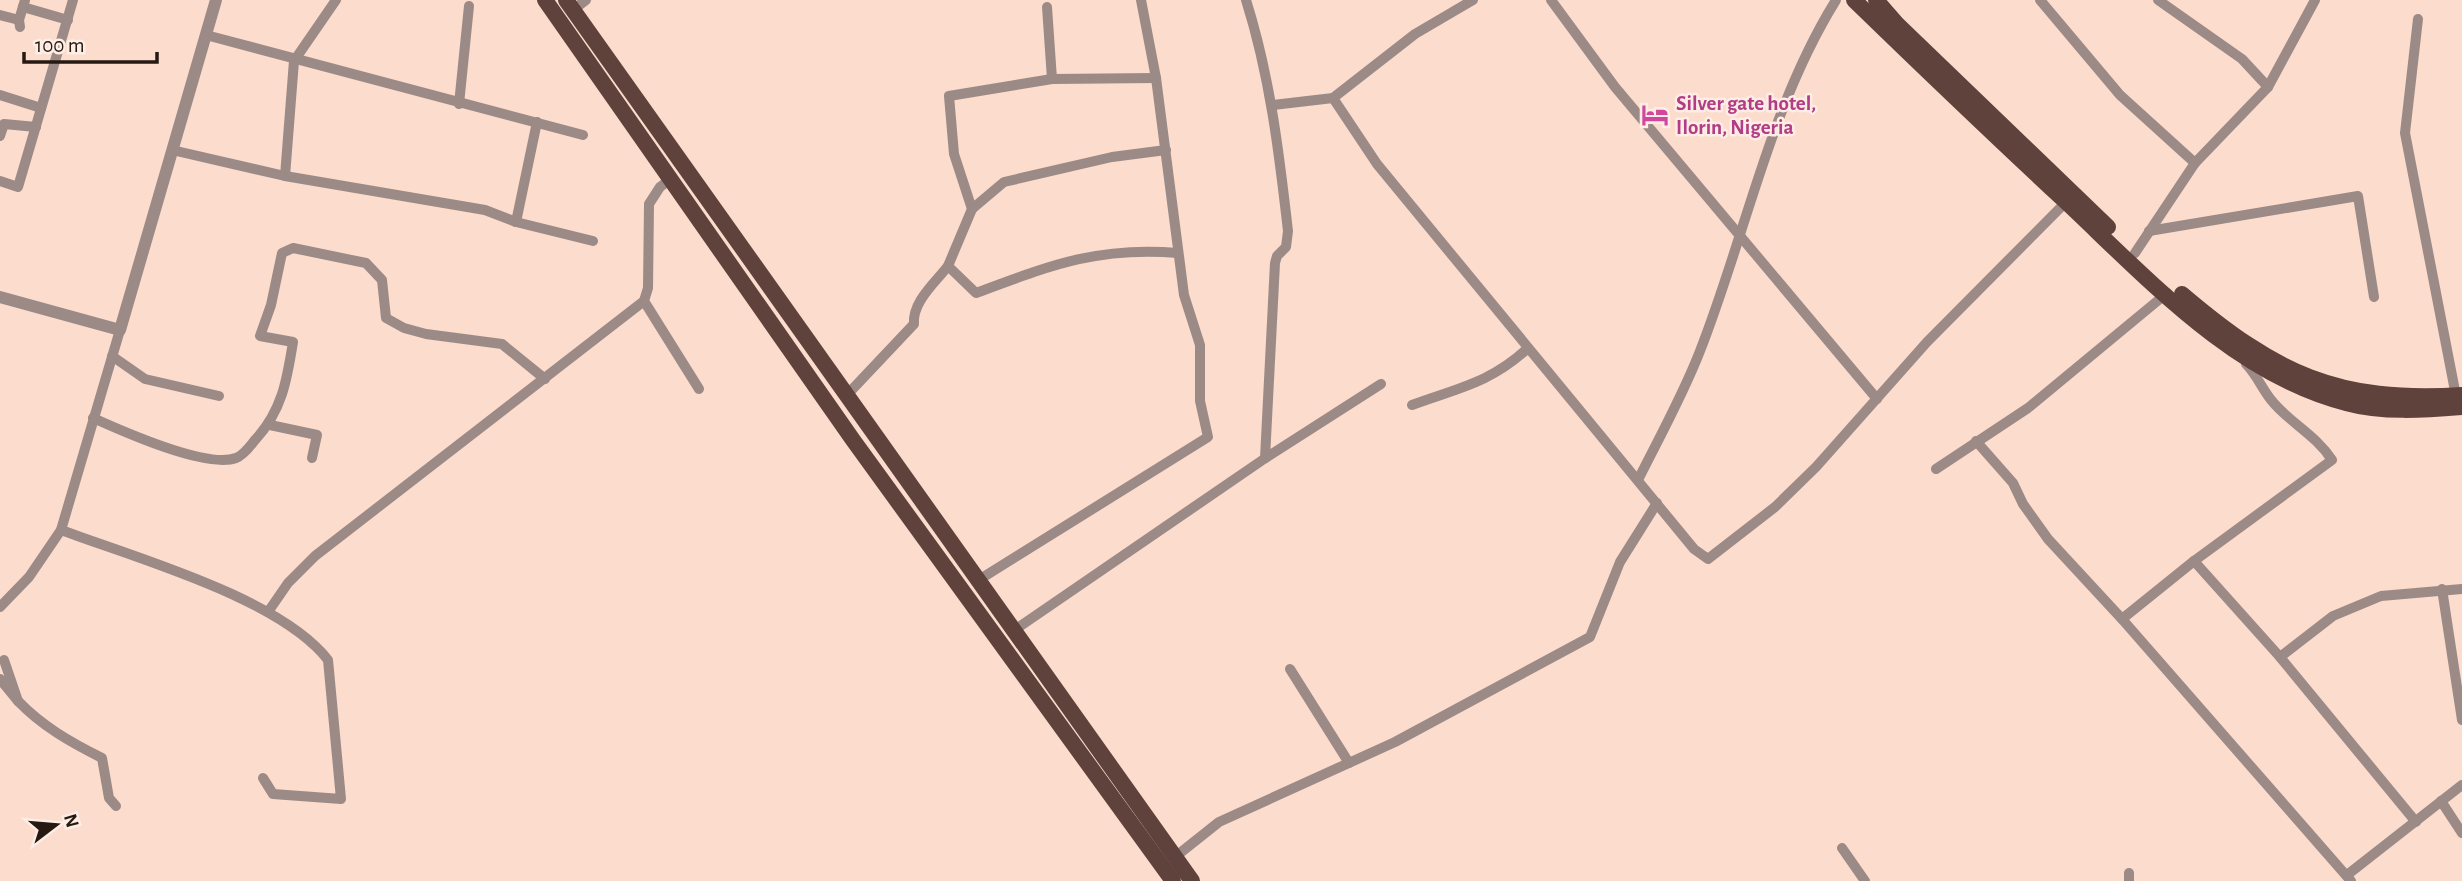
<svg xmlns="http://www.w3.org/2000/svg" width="2462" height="881" font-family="'Alegreya Sans',sans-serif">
	<rect width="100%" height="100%" fill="#fbdccd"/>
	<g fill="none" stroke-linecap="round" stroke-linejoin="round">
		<g stroke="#9c8a86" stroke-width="10">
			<path d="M1246,0C1270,76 1279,152 1288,231L1286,247L1277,256L1275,263L1265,458"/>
			<path d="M1551,0L1615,87L1877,399"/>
			<path d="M2040,0L2120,95L2195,163"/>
			<path d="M2158,0L2242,59L2268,87"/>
			<path d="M23,7L68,20"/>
			<path d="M1047,7L1052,79"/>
			<path d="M573,10L586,0"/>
			<path d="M0,15L19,20"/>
			<path d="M2418,19L2405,133L2456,396"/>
			<path d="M20,27L19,20L25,0"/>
			<path d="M206,35L583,135"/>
			<path d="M1156,78L1052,79L949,96L954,154L972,209L1004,182L1112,157L1166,150"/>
			<path d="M0,95L41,108"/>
			<path d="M1333,98L1377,164L1694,549L1708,559L1775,507L1816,467L1927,342L2066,202"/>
			<path d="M459,104L469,6"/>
			<path d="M1273,105L1333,98L1415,34L1473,0"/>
			<path d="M0,136L4,124L36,127"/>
			<path d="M172,150L285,176L485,210L516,222L593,241"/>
			<path d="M285,176L294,61L336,0"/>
			<path d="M672,178L660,187L649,204L648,288L644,301L699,389"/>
			<path d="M0,181L18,187L73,0"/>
			<path d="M972,209L948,266L976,293C1049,266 1098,246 1178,253"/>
			<path d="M516,222L537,122"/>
			<path d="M2149,231L2358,196L2374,297"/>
			<path d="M2135,253L2195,163L2268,87L2315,0"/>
			<path d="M112,356L145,379L219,396"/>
			<path d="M846,396L914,324C912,302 935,283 948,266"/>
			<path d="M1412,405C1458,388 1490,383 1527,349"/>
			<path d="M93,418C122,431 206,469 236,458C244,455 250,446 255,440C282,411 287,380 293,342L260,336L271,305L282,253L293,248L366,263L382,280L386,318L404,328L426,334L502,344L545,379"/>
			<path d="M270,425L317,435L312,458"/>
			<path d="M1976,441L2013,483L2023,504L2048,539L2122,619L2351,881"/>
			<path d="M1936,469L2028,408L2167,293"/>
			<path d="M1638,480C1659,438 1683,395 1700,351C1746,234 1769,108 1836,0"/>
			<path d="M61,530C136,558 280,598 328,660L341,799L273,794L263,778"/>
			<path d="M2194,561L2332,460C2316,435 2290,423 2272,401C2262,389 2257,375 2246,364"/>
			<path d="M977,581L1208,437L1200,401V345L1184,295L1156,78L1141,0"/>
			<path d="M2442,589L2462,720"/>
			<path d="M0,607L29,577L61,530L120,330"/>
			<path d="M268,612L288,583L315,556L644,301"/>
			<path d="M2122,619L2194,561L2280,657L2416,822"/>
			<path d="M1013,631L1264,459L1381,384"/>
			<path d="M2280,657L2333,616L2381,596L2462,589"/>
			<path d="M1290,669L1349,763"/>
			<path d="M0,679L18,701L4,660"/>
			<path d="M18,701C42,726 70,742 102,758L109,798L116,806"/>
			<path d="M2441,801L2462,833"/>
			<path d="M1842,848L1865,881"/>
			<path d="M1175,857L1219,822L1395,742L1590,637L1620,562L1657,503"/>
			<path d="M2129,873V881"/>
			<path d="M2347,875L2462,785"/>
		</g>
		<path stroke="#9c8a86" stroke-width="12" d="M0,297L120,330L216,0"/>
		<g stroke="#60423c" stroke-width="16">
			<path d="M545,0L853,440L1173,881"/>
			<path d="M566,0L1192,881"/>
			<path d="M1854,0C1924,68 1994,135 2065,201C2146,277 2235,375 2346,403C2382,413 2425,410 2462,407"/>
			<path d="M1876,0L1897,24L2108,227"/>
			<path d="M2182,294C2275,373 2337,403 2462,395"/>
		</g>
	</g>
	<defs>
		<symbol id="hotel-bare" viewBox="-9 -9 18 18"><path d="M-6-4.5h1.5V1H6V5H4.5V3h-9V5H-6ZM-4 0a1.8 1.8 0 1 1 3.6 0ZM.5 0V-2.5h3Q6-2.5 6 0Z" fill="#d1479c" stroke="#fdede5" stroke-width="2.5" paint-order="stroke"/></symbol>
	</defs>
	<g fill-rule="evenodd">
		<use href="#hotel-bare" x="1636" y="96" width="38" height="38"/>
	</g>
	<g text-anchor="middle" stroke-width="5" stroke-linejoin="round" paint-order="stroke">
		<g font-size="21" font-weight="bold" fill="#b23c85" stroke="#fdede5" text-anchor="start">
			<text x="1676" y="110">Silver gate hotel,<tspan x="1676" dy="24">Ilorin, Nigeria</tspan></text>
		</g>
	</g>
	<g transform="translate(56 825) rotate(74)" stroke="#fdede5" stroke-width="5" paint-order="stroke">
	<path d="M0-5L12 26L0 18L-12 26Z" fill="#261912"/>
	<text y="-10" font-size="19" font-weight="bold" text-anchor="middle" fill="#261912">N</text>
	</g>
	<path d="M24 52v10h133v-10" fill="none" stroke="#261912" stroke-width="3.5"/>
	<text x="35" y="52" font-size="21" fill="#261912" stroke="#fdede5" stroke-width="5" paint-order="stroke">100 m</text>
</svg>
